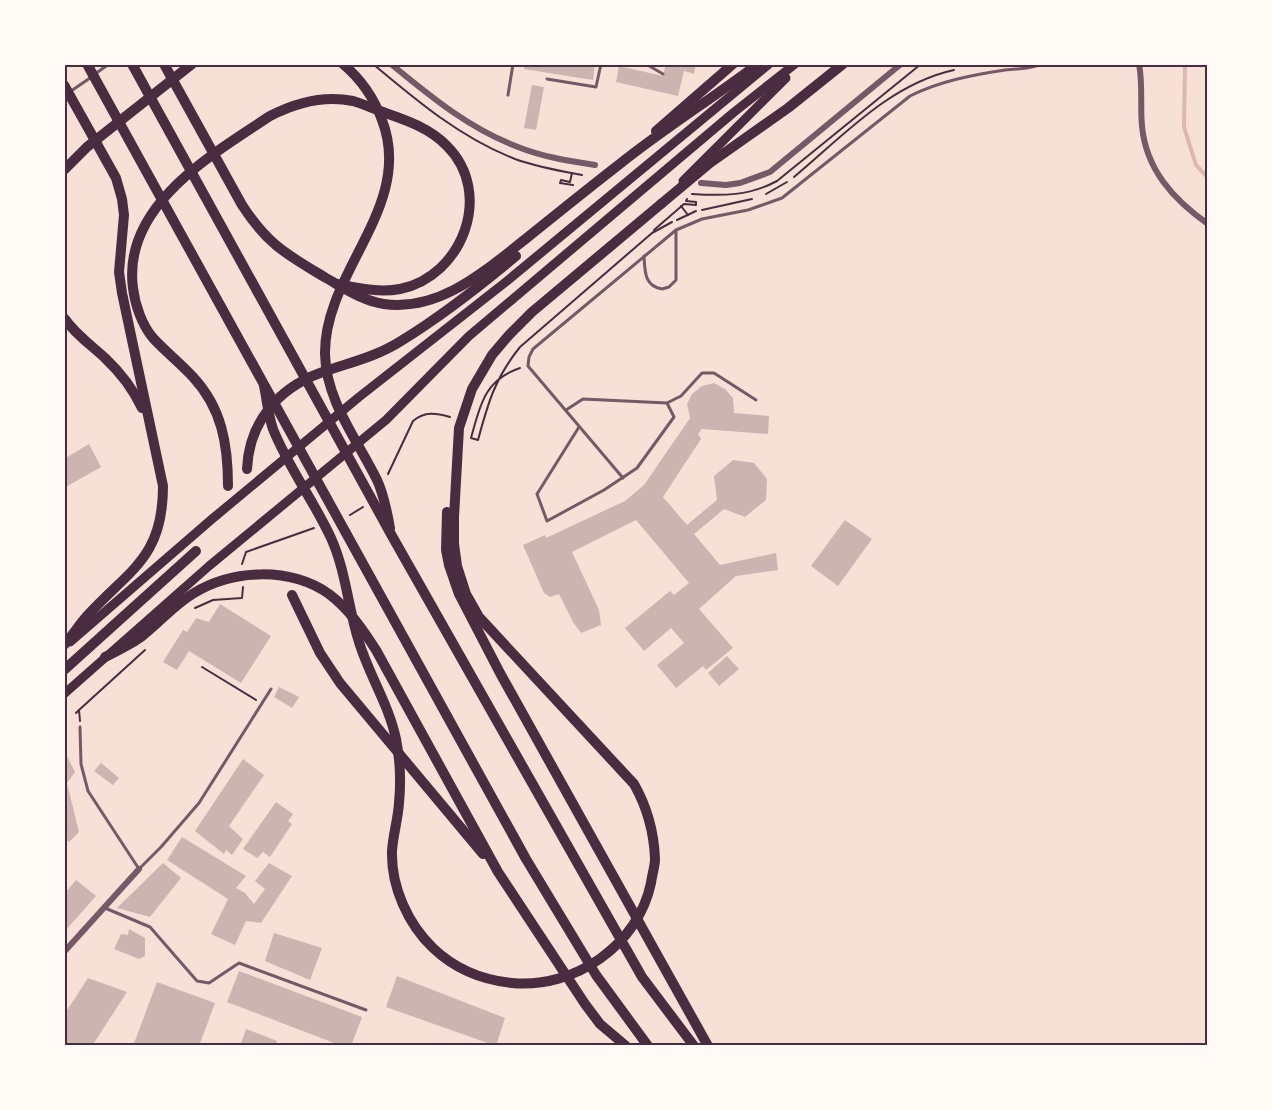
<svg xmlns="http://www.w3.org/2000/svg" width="1272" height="1110" font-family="Quicksand,sans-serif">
	<rect width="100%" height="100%" fill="#f7e1d7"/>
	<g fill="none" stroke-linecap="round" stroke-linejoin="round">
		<path stroke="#dcb8b0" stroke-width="4" d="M1185,64L1184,127L1196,165L1208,178"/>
	</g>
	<g fill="#ccb4b1">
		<path d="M525,64H595L593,80L524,69Z"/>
		<path d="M657,64H696L694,74L684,71L678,96L616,82L619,66L663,76L665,67Z"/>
		<path d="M532,85L544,87L536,130L524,128Z"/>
		<path d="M714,383L725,389L733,398L734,413L769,416L768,434L702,429L698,434L701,439L663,497L687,525L717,500L714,476L733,460L754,463L767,479L766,500L745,517L724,509L694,534L720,565L776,553L778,570L736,576L699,609L733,648L706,670L703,666L676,688L657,665L684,643L671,628L644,651L625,628L670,591L674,595L689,583L636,520L572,552L599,610L601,625L581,633L573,622L559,594L550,597L544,593L523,545L545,535L546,538L625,501L644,485L690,418L687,404L692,394L702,386Z"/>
		<path d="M89,444L101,467L64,488V459Z"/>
		<path d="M845,520L872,539L838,586L811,566Z"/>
		<path d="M220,604L271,636L241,683L189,651L177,670L163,662L183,630L187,632L196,618L209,622Z"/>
		<path d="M727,656L739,669L719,686L708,673Z"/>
		<path d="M279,687L299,697L292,708L274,697Z"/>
		<path d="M64,750L75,772L67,783L64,779Z"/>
		<path d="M243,759L264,775L229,826L243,839L232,855L226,850L224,854L195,831Z"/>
		<path d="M101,763L119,778L113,785L94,771Z"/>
		<path d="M67,783L79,832L69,842L64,838V784Z"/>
		<path d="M276,802L293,814L288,821L292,824L270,857L263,852L257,858L243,849Z"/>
		<path d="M182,837L246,876L236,888L245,893L254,904L265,889L255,881L269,863L292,876L261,923L246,921L235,945L211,934L228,899L167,860Z"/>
		<path d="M163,863L181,878L150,917L117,908Z"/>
		<path d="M76,880L96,896L64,932V894Z"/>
		<path d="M129,929L145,938V956L139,959L114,949L121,934L128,935Z"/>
		<path d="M274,933L322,948L310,980L265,961Z"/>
		<path d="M239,971L362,1017L351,1046H342L227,1002Z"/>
		<path d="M397,976L505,1018L496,1046L386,1007Z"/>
		<path d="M88,978L127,992L92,1046H64V1015Z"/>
		<path d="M157,982L215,1003L199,1046H133Z"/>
		<path d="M246,1029L277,1041L276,1046H240Z"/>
	</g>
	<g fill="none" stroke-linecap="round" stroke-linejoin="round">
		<g stroke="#4a2c40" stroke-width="2">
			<path d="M373,64C417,101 461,138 515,159C537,167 560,171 582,175"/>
			<path d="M572,173L570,182L561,180L560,183L573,185"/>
			<path d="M794,177C843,136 890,84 954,70"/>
			<path d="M692,194C723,196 749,196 777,181L921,64"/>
			<path d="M766,194L787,182"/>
			<path d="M681,206L688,215"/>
			<path d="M702,210L752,199"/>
			<path d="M677,220L696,211"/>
			<path d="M654,230L684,204L696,205V202L686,201L687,199"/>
			<path d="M520,368C484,380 480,406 471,438L478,440C488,403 495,378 520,347L652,233L672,222"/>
			<path d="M388,474L413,421C425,411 436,413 450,417"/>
			<path d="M350,515L363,507"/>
			<path d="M242,564L246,552L314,528"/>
			<path d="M195,608L213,600L242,598L243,587"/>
			<path d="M202,667L256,700"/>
			<path d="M79,710L145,650"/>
			<path d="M76,713L79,710L80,721"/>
		</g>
		<g stroke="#755966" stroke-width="3">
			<path d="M646,64L663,74"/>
			<path d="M95,74L109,64"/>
			<path d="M547,79L596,87L601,64"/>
			<path d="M71,91L90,78"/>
			<path d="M508,95L513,64"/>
			<path d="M644,256C645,271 644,286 662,289L669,287L676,280V232"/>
			<path d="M667,403L681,396L702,373H714L756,400"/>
			<path d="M566,410L583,399L667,403L674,417L637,468L604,490L547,521L537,494L579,427"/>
			<path d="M623,478L528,366L529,357L533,349L676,230L702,219L748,210L782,198L910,96C940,81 972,75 1005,70C1018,68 1030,70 1042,64"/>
			<path d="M80,727L81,764L88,791L139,869L161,847L199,803L271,689"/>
			<path d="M105,908L150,927L197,981L209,983L239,963L366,1010"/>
		</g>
		<g stroke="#755966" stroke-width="6">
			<path d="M391,64C431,97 470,129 518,147C543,157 569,161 595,165"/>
			<path d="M1139,64C1143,84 1140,106 1142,126C1146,170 1174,200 1208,224"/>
			<path d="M701,183L726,185L740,183L770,172L901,64"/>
			<path d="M64,952L139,869"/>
		</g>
		<g stroke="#4a2c40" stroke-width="9">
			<path d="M683,181L786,78"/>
			<path d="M70,642L212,519L359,397L507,281L769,64"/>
			<path d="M64,694L209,566L386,420L469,336L733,113L795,64"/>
		</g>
		<g stroke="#4a2c40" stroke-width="10">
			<path d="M656,131L733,64"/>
			<path d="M661,204L710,163L788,108L843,64"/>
		</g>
		<g stroke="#4a2c40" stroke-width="10">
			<path d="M87,64L526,859L596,975L648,1046"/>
			<path d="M132,64L392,536L642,977L694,1046"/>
			<path d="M164,64L242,205C268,245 286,254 326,278C344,288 363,301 384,304C441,312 487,269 528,237C559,212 590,187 621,163C665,128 713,98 758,64"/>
			<path d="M343,64C362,80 374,98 382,120C415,206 324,271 325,354C326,401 357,439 377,480C384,495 387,511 390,528"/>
			<path d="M64,85L116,178L122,199L124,215L119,272L122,293L163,486C163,558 130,569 87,616C79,625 72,636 64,645"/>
			<path d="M64,170L87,147L192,64"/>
			<path d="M64,318C76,335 91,345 105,358C121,373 133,389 142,408"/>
			<path d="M264,386C267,400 268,415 273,429C288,467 314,501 331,538C346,571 348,608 359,642C369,675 389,705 396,739C400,759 401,782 399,803C398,819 393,835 392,851C391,887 408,924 433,948C456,970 482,980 512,983C575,989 638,945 651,883C652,875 655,866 655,859C654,831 647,807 634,784L479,617L466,594L457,566L454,544V517L459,428L472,389L492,355L509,335L532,312L661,204"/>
			<path d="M247,469C249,423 277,389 320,373C348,363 376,357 401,341C442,316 480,286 516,256"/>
			<path d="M228,486C228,445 222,408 193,377C180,363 166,352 153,338C142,325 135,305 133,288C122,206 211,155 270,116C295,103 324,95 353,101C363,104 374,109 383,112C406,120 430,128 447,146C494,193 463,276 400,289C379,293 358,288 337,284"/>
			<path d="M447,512L446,550L449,565L459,594L500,673L708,1046"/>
			<path d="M292,595L320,653L340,683L483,854"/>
			<path d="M105,657C117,651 130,645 141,637C159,623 174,605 194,593C234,569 290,567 329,594C349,609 363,630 376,650L498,872L585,1004L600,1024L626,1046"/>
			<path d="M64,670L196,551"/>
		</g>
	</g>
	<rect width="1272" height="1110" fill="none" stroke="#fffaf5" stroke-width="132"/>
	<rect x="66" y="66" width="1140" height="978" fill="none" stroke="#4a2c40" stroke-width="2"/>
</svg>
